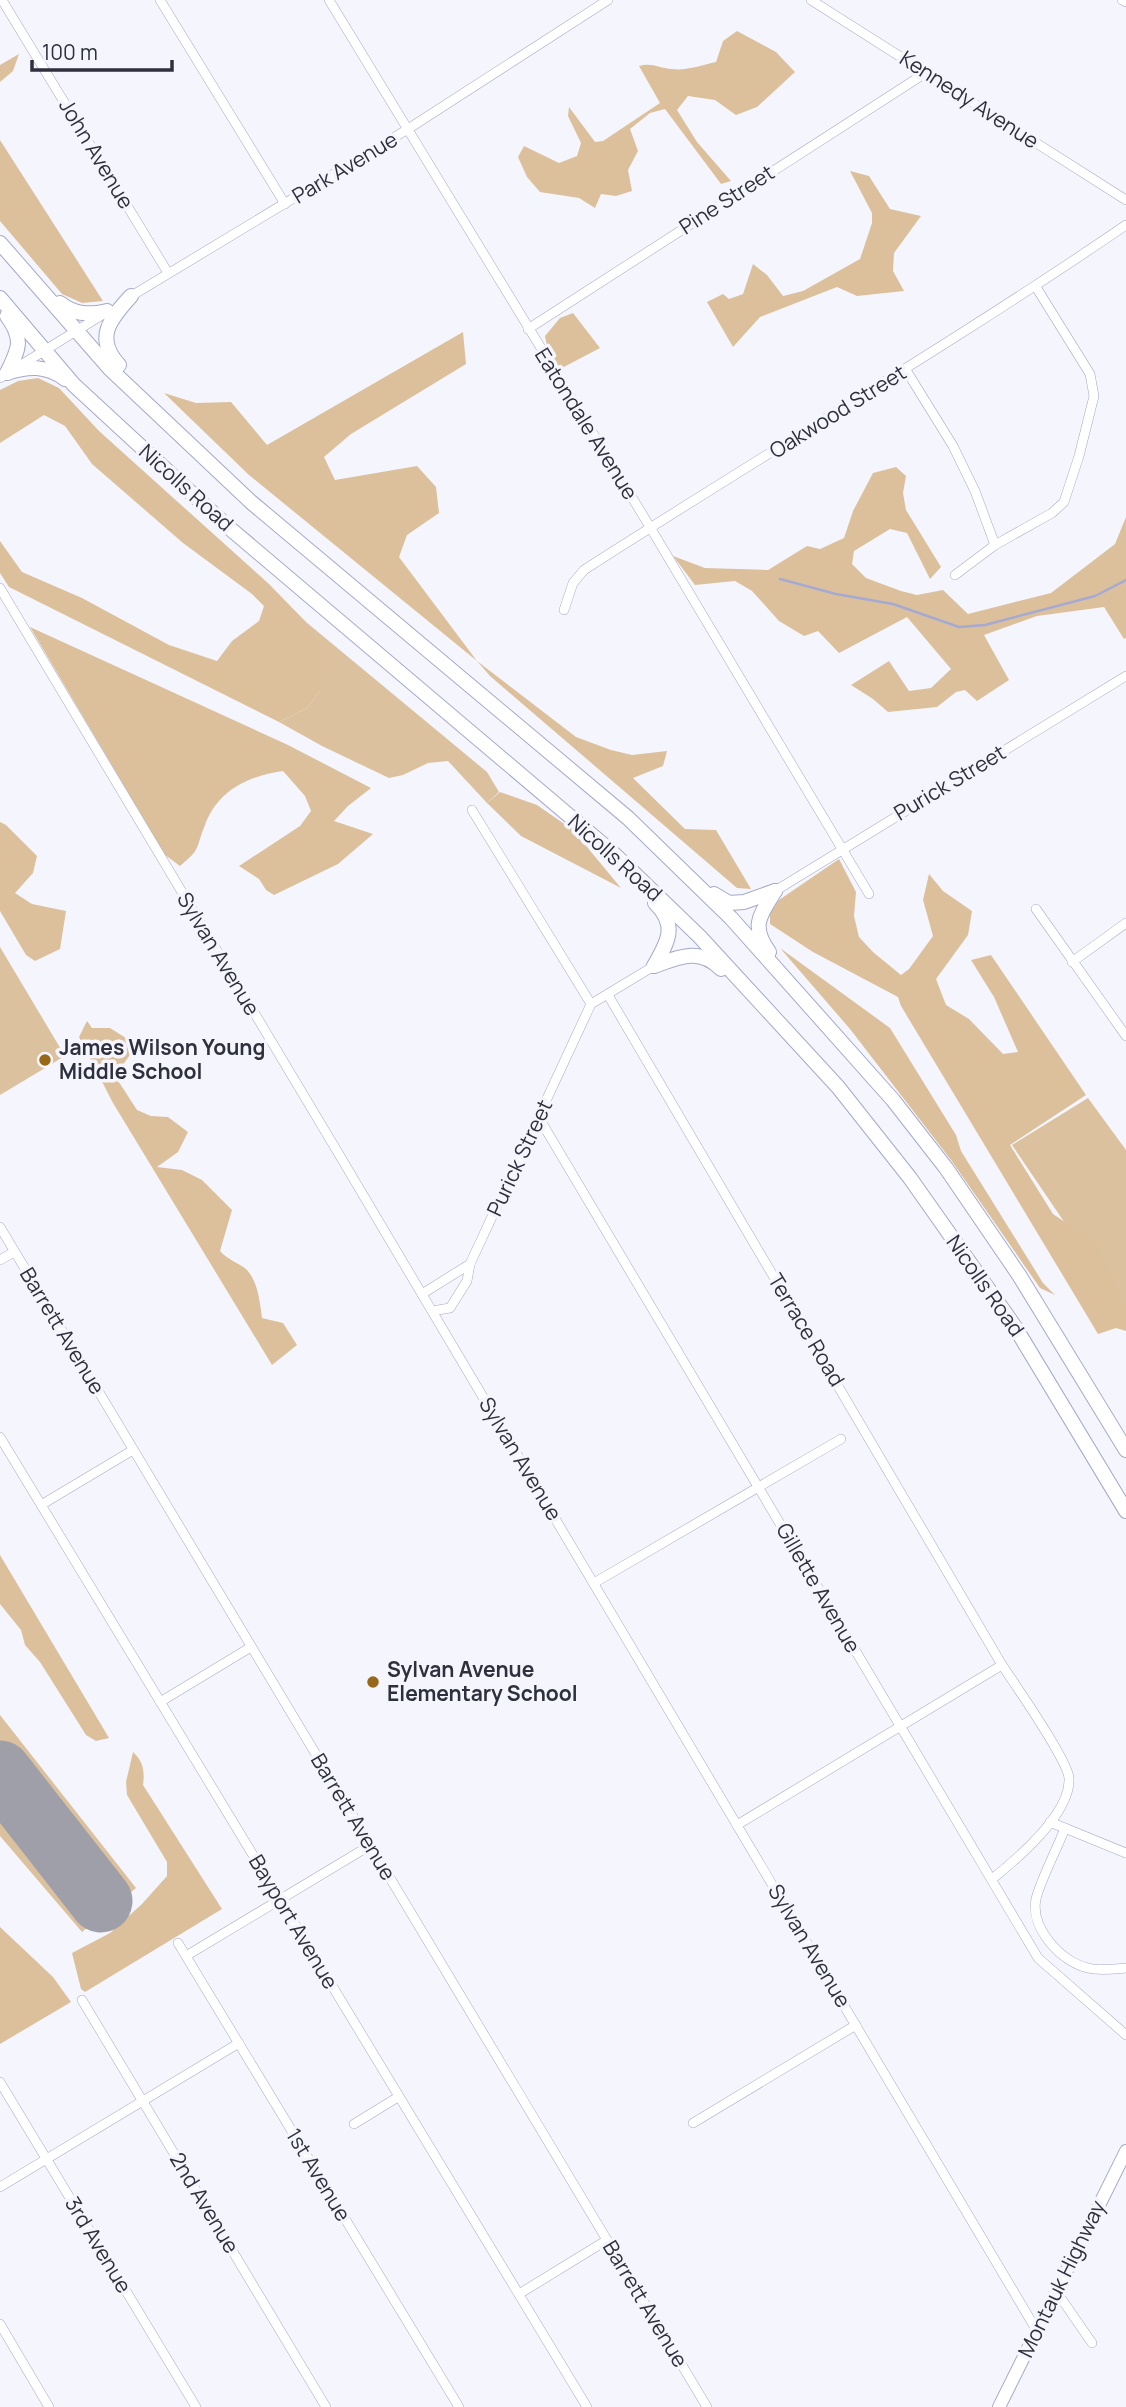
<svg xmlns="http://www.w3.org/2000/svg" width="1126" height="2407" font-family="Manrope,sans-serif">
	<rect width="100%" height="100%" fill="#f5f6fd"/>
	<g fill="#dcc19e">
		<path d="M306,622L487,772L499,792L487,803L448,761L428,763L403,775L389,778L322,746L279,722L307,708L320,691Z"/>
		<path d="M0,947L65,1056L0,1095Z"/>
		<path d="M1088,1098L1126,1150V1313L1012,1145Z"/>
		<path d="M0,1715L136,1888L82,1932L0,1836Z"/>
	</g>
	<g fill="#dcc09c">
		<path d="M737,31L776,52L795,72L757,107L736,115L715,100L688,96L677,110L697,142L731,181L721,184L665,109L650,113L630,129L638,151L628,170L632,191L616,196L601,194L595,208L579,198L540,192L527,177L518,157L524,146L559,163L577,156L581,143L568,116L569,107L595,142L603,141L660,103L639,66C651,62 660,68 672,69C686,71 702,65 716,62L723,41Z"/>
		<path d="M19,54L13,71L0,82V65Z"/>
		<path d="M0,140L103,301L82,303L62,294L0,221Z"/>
		<path d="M850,171L869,176L890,209L921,216L894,253L893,271L904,291L857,296L837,287L760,317L733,347L707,302L723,294L729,299L743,294L753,264L767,275L783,296L803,291L860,259L872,223V213Z"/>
		<path d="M573,313L600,348L560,369L547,346L545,336L560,318Z"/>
		<path d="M463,332L466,364L351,434L324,457L335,480L417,466L436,487L439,513L407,535L399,557L477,661L576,737L611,750L632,755L667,751L663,766L633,778L685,829L716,830L751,889L737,888L490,676L477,661L249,475L164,393L196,403L231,402L267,445Z"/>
		<path d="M38,378L59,388L99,431L269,584L306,622L321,648L320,691L307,708L279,722L9,587L0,573V541L22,572L82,598L169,645L217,661L232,641L259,621L264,606L252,594L183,543L92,464L65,426L44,415L0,443V390L18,381Z"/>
		<path d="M896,467L906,476L903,493L906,510L941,567L930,579L907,533L890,529L854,551L852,564L866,578L901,591L917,595L943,590L968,614L1051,593L1115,544L1126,517V638L1124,639L1104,607L1037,616L984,635L1009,680L977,701L965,690L956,692L937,707L888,712L873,699L851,685L889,661L909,691L931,688L951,669L907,617L839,653L818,631L804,636L779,621L752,591L735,581L695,585L673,556L705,568L768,570L807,546L820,549L844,538L853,511L873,473Z"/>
		<path d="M30,627L288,745L371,788L348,806L334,821L373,834L338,864L274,895L266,890L259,879L239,866L300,826L311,811L305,796L283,771C248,776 218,790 205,825C195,849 202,848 180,866L165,855Z"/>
		<path d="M500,792L537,805L573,830L621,888L521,836L487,803Z"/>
		<path d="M0,822L6,825L37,856L33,873L15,893L32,904L66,911L60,949L35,961L26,955L0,911Z"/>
		<path d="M839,859L856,892L854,916L859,937L873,952L901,975L909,969L933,936L923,900L929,874L943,891L972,911L968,935L936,979L946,1005L969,1019L1003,1054L1018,1052L994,997L971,960L991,955L1086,1095L1010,1145L1053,1214L1096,1243L1126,1310V1331L1116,1328L1098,1334L901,1006L898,997L813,952L770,924V913L779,900Z"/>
		<path d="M780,948L890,1028L956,1135L961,1151L1043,1283L1055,1295L1040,1288L951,1160L850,1029Z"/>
		<path d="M87,1021L92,1028H110L137,1045L115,1076L137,1110L151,1116L168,1117L188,1132L178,1152L157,1167L182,1170L202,1180L232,1210L220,1251C228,1260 241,1264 247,1270C258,1282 260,1303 262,1318L283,1323L297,1345L272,1365L113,1103L79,1037Z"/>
		<path d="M0,1555L109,1738L96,1741L86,1735L40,1662L25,1645L21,1630L0,1604Z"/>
		<path d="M133,1752C143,1761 145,1771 143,1785L222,1909L85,1992L81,1989L72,1953L110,1933L142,1904L167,1876V1862L127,1795L126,1782Z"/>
		<path d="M0,1927L53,1977L71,2002L0,2044Z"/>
	</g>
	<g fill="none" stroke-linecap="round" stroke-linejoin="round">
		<path stroke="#a5aad2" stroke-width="2.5" d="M780,579L836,594L893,604L959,627L985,625L1095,596L1126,580"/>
		<path stroke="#9e9fa8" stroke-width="63" d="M0,1772L101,1901"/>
		<defs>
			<g id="minor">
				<path d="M2,0L168,273"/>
				<path d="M160,0L285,204"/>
				<path d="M329,0L650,527L869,894"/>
				<path d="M811,0L1126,200"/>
				<path d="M1122,0L1126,2"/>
				<path d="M128,298L408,129L608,0"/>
				<path d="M528,329L927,72"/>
				<path d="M906,370L953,446L975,491L995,545"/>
				<path d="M0,378L102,315"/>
				<path d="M955,575L995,545L1052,513L1064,502L1079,456L1094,396L1090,374L1036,287"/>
				<path d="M0,588L337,1151L1037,2331"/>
				<path d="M564,610L573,583L584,570C764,454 949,346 1126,225"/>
				<path d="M472,810L591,1004"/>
				<path d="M775,891L1126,676"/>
				<path d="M1036,909L1126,1036"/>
				<path d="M1072,962L1126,923"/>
				<path d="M608,995L1002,1665C1016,1686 1067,1759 1069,1778C1071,1814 1017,1859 992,1879"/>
				<path d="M539,1118L1038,1958L1126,2035"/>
				<path d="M0,1227L707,2407"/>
				<path d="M0,1260L14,1252"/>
				<path d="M470,1264L591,1004L654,966"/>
				<path d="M422,1294L470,1264L467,1281L450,1308L432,1311"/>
				<path d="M0,1437L587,2407"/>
				<path d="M41,1505L133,1450"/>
				<path d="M594,1583L841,1439"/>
				<path d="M160,1702L251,1647"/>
				<path d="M1050,1822L1126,1853"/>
				<path d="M737,1825L1002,1665"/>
				<path d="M1065,1828C1058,1847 1040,1881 1036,1899C1030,1928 1061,1962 1088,1968C1100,1971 1114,1969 1126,1968"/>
				<path d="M178,1943L459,2407"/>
				<path d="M186,1956L369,1846"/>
				<path d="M82,2000L326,2407"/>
				<path d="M0,2082L196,2407"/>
				<path d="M693,2123L856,2025"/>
				<path d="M354,2124L398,2097"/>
				<path d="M0,2187L239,2043"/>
				<path d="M1056,2291L1092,2343"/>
				<path d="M519,2294L607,2240"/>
				<path d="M0,2324L49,2407"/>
			</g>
			<path id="major" d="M999,2407L1126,2151"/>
			<g id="highway">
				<path d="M0,243L110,369L251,502L628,818L731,918L893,1100L946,1168L1019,1275L1126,1450"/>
				<path d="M0,298L74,385L227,526L612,852L700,937L838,1087L910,1178L1015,1327L1126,1511"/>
				<path d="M60,303C75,315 89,315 107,311"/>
				<path d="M7,316C24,339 19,349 7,373"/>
				<path d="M119,365C94,338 110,319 131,296"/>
				<path d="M7,373C28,366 46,365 65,379"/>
				<path d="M714,894L729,903L744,902L775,891"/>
				<path d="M769,952C750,926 760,915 775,891"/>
				<path d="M654,966C668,942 678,925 655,903"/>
				<path d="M654,966C679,957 700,947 721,969"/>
			</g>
		</defs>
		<use href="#minor" stroke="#a5a9c9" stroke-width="10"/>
		<use href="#major" stroke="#a5a9c9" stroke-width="14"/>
		<use href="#highway" stroke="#a5a9c9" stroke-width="16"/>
		<use href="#minor" stroke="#fff" stroke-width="9"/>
		<use href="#major" stroke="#fff" stroke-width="12"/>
		<use href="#highway" stroke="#fff" stroke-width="14"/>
	</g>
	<g fill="#986819" stroke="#f5f6fd" stroke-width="2.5">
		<circle cx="45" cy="1060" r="7"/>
		<circle cx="373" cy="1682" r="7"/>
	</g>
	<g text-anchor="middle" stroke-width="7" stroke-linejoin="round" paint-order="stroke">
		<g font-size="21" fill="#2f303d" stroke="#f5f6fd">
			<text transform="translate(969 100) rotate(33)" y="7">Kennedy Avenue</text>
			<text transform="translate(96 154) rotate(59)" y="7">John Avenue</text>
			<text transform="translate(345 168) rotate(-31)" y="7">Park Avenue</text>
			<text transform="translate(727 200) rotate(-33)" y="7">Pine Street</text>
			<text transform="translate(838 412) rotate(-32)" y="7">Oakwood Street</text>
			<text transform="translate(586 424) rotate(58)" y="7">Eatondale Avenue</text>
			<text transform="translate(186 488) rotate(42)" y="7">Nicolls Road</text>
			<text transform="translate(950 783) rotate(-31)" y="7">Purick Street</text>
			<text transform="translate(615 858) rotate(42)" y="7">Nicolls Road</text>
			<text transform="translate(218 954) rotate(59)" y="7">Sylvan Avenue</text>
			<text transform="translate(520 1158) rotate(-65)" y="7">Purick Street</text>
			<text transform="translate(985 1286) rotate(55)" y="7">Nicolls Road</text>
			<text transform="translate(806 1330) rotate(59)" y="7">Terrace Road</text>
			<text transform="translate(62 1331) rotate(59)" y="7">Barrett Avenue</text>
			<text transform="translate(520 1459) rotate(59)" y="7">Sylvan Avenue</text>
			<text transform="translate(818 1588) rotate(60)" y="7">Gillette Avenue</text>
			<text transform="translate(353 1817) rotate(59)" y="7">Barrett Avenue</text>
			<text transform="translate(293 1922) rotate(59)" y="7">Bayport Avenue</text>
			<text transform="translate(809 1946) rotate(59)" y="7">Sylvan Avenue</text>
			<text transform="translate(318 2175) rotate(59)" y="7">1st Avenue</text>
			<text transform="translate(204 2203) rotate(59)" y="7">2nd Avenue</text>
			<text transform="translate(98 2245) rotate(59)" y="7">3rd Avenue</text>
			<text transform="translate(1062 2279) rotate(-64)" y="7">Montauk Highway</text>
			<text transform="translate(645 2304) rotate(59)" y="7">Barrett Avenue</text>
		</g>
		<g font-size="21" font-weight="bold" fill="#2f303d" stroke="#f5f6fd" text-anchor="start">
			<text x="59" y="1055">James Wilson Young<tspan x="59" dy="24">Middle School</tspan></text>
			<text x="387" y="1677">Sylvan Avenue<tspan x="387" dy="24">Elementary School</tspan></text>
		</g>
	</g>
	<path d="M32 60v10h140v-10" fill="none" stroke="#2f303d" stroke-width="3.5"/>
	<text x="42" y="60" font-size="21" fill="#2f303d" stroke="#f5f6fd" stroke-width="5" paint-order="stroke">100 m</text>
</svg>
